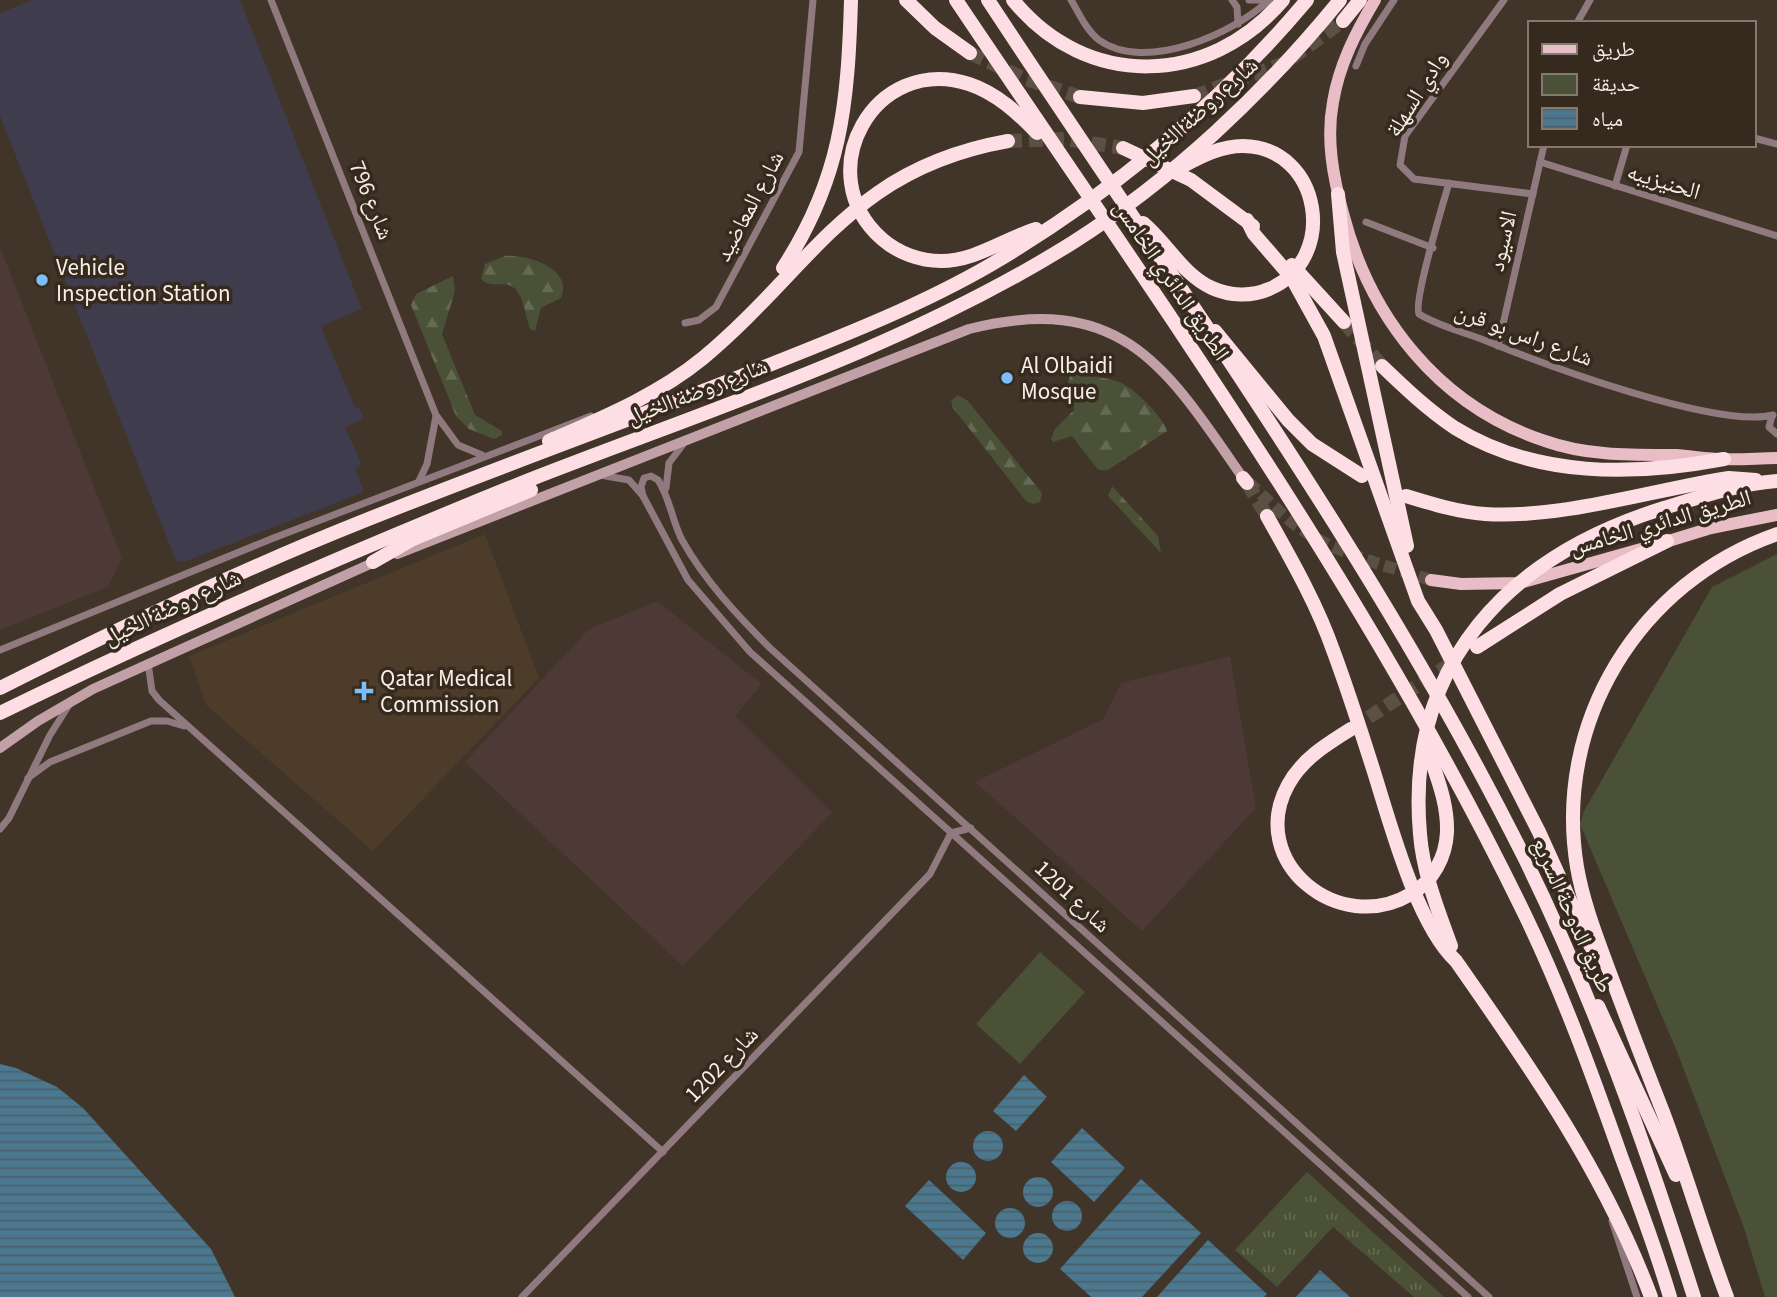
<svg xmlns="http://www.w3.org/2000/svg" width="1777" height="1297" font-family="'Source Sans 3','Noto Naskh Arabic',sans-serif">
	<defs>
		<pattern id="grass-tufts" width="24" height="20" patternUnits="userSpaceOnUse" patternTransform="scale(1.75)"><rect width="24" height="20" fill="#4a5136"/><path d="M3 7l-1-3M5 7V3M7 7l1-3M15 17l-1-3M17 17v-4M19 17l1-3" fill="none" stroke="#656a53"/></pattern>
		<pattern id="forest-firs" width="22" height="20" patternUnits="userSpaceOnUse" patternTransform="scale(1.75)"><rect width="22" height="20" fill="#4a5136"/><path d="M5 1l3.5 6h-7zM16 11l3.5 6h-7z" fill="#656a53"/></pattern>
		<pattern id="water-rules" width="6" height="5" patternUnits="userSpaceOnUse" patternTransform="scale(1.75)"><rect width="6" height="5" fill="#4b788e"/><path d="M0 2.5h6" fill="none" stroke="#4a606a"/></pattern>
	</defs>
	<rect width="100%" height="100%" fill="#413428"/>
	<path fill="#3f3c4d" d="M32,0H240L362,309L321,326L355,408L359,407L364,419L345,427L362,465L355,469L364,492L184,562L176,561L0,116V13Z"/>
	<g fill="#4d3935">
		<path d="M0,247L122,558L108,587L0,630Z"/>
		<path d="M657,601L762,684L735,716L832,813L683,966L465,762L589,629Z"/>
		<path d="M1230,656L1256,808L1142,931L975,782L1103,719L1121,683Z"/>
	</g>
	<path fill="#4d3c2a" d="M485,534L539,678L373,851L206,705L189,656Z"/>
	<path fill="url(#grass-tufts)" d="M1307,1172L1444,1297H1414L1333,1227L1277,1287L1235,1250Z"/>
	<g fill="url(#forest-firs)">
		<path d="M505,256C526,254 574,268 561,298L541,308L535,331L530,329C526,318 524,300 517,291C508,278 491,290 481,279L485,264Z"/>
		<path d="M453,276L455,291L442,334L475,415L502,431V435L494,439L469,429L456,416L411,305L416,294Z"/>
		<path d="M1077,375C1091,377 1108,377 1121,383C1135,389 1163,417 1167,431L1108,470H1099L1095,466L1072,436L1053,442L1051,439L1055,429L1074,410L1068,382L1070,376Z"/>
		<path d="M958,395L968,401L1042,493L1040,502L1033,504L1026,501L953,408L951,401Z"/>
		<path d="M1112,486L1158,536L1161,553L1108,496Z"/>
	</g>
	<g fill="#4a5136">
		<path d="M1777,554V1297H1765L1743,1225L1678,1054L1580,824L1584,811L1712,587Z"/>
		<path d="M1040,952L1085,992L1020,1064L976,1024Z"/>
	</g>
	<g fill="url(#water-rules)">
		<path d="M0,1064L16,1068L57,1087L83,1108L211,1249L235,1297H0Z"/>
		<path d="M1024,1075L1047,1097L1016,1131L993,1111Z"/>
		<path d="M1082,1128L1125,1168L1094,1202L1051,1162Z"/>
		<circle cx="988" cy="1146" r="15"/>
		<circle cx="961" cy="1177" r="15"/>
		<circle cx="1038" cy="1192" r="15"/>
		<path d="M1141,1179L1201,1233L1142,1297H1091L1060,1269Z"/>
		<path d="M929,1180L986,1233L963,1260L905,1206Z"/>
		<circle cx="1067" cy="1216" r="15"/>
		<circle cx="1010" cy="1223" r="15"/>
		<circle cx="1038" cy="1248" r="15"/>
		<path d="M1208,1240L1267,1294L1264,1297H1157Z"/>
		<path d="M1320,1270L1350,1297H1296Z"/>
	</g>
	<g fill="none" stroke-linecap="round" stroke-linejoin="round">
		<path stroke="#5c5044" stroke-width="12" stroke-dasharray="12 6" stroke-linecap="butt" d="M1248,482C1265,497 1282,516 1301,529C1339,555 1388,566 1431,580"/>
		<g stroke="#5c5044" stroke-width="14" stroke-dasharray="14 7" stroke-linecap="butt">
			<path d="M970,53L1023,78L1080,97"/>
			<path d="M1194,96L1285,63L1343,21"/>
			<path d="M1008,141L1064,139L1123,148"/>
			<path d="M1344,322L1382,366"/>
			<path d="M1247,483L1267,516"/>
			<path d="M1351,729L1455,661"/>
		</g>
		<g stroke="#907a7f" stroke-width="7">
			<path d="M271,0L436,415L458,445L482,455"/>
			<path d="M1071,0C1079,13 1086,30 1099,40C1145,73 1233,34 1269,0"/>
			<path d="M1232,0L1237,7L1238,24"/>
			<path d="M1249,0H1266"/>
			<path d="M1504,0L1405,136L1400,165L1414,179L1533,194"/>
			<path d="M1577,23L1590,0"/>
			<path d="M1356,66L1365,44L1394,0"/>
			<path d="M1754,138L1777,144"/>
			<path d="M1540,162L1777,236"/>
			<path d="M1449,183C1443,204 1413,302 1419,314C1440,327 1465,332 1489,342C1546,365 1717,429 1773,415"/>
			<path d="M1615,186L1627,145"/>
			<path d="M1366,222L1433,248"/>
			<path d="M685,323L699,320L716,307L799,152L813,0"/>
			<path d="M1498,346L1544,145"/>
			<path d="M1772,416L1769,427L1777,434"/>
			<path d="M600,475L629,480L643,496L688,580L750,652L1468,1297"/>
			<path d="M419,481L427,464L436,416"/>
			<path d="M666,488L669,463L684,443"/>
			<path d="M643,496L641,487L644,478L651,476L658,480C670,498 672,521 682,540C705,581 737,615 770,648L1489,1297"/>
			<path d="M0,650L271,539L591,416"/>
			<path d="M148,663L152,691L159,700L663,1152"/>
			<path d="M28,778L50,762L151,721H167L184,726"/>
			<path d="M0,829L9,818L50,735L69,705"/>
			<path d="M1612,1221L1637,1297"/>
			<path d="M522,1297L930,874L951,833L971,828"/>
		</g>
		<g stroke="#c2a0a7" stroke-width="10">
			<path d="M397,554L969,329C1121,291 1166,366 1243,478"/>
			<path d="M0,748L38,721L93,689L379,560"/>
		</g>
		<g stroke="#e8bdc6" stroke-width="12">
			<path d="M1375,0C1356,32 1339,65 1333,102C1326,139 1333,177 1343,213C1370,318 1439,406 1545,441C1587,456 1632,455 1676,455C1692,456 1708,459 1724,459C1741,460 1759,458 1777,458"/>
			<path d="M1659,544L1711,528L1777,515"/>
			<path d="M1431,580L1461,584L1520,583L1641,549"/>
		</g>
		<g stroke="#fddee4" stroke-width="14">
			<path d="M906,0L935,28L970,53"/>
			<path d="M956,0C1156,298 1367,589 1524,913C1562,991 1592,1074 1621,1156C1638,1202 1656,1249 1670,1297"/>
			<path d="M988,0C1173,282 1374,556 1525,859C1594,999 1647,1149 1694,1297"/>
			<path d="M1013,0C1086,90 1209,87 1283,0"/>
			<path d="M1343,21L1360,0"/>
			<path d="M1080,97L1143,103L1194,96"/>
			<path d="M1123,148L1191,180L1253,226"/>
			<path d="M1338,194L1343,252L1407,546"/>
			<path d="M1247,220L1254,234L1292,278L1324,336L1418,601L1436,630L1539,832L1592,949"/>
			<path d="M1143,223C1167,243 1183,275 1212,288C1230,296 1251,297 1269,289C1339,260 1322,147 1243,146C1221,146 1202,156 1183,166"/>
			<path d="M1036,229C1004,239 975,261 941,261C920,261 898,253 882,239C808,174 874,53 969,84C996,93 1018,113 1037,133"/>
			<path d="M1292,265L1344,322"/>
			<path d="M783,268C841,179 848,105 851,0"/>
			<path d="M1215,331L1288,420L1312,444L1362,476"/>
			<path d="M1382,366C1405,388 1428,410 1455,428C1536,478 1634,476 1724,459"/>
			<path d="M549,441C602,418 658,395 703,358C814,265 850,169 1008,141"/>
			<path d="M1243,478L1247,483"/>
			<path d="M1406,496C1432,504 1458,512 1485,514C1561,519 1652,490 1729,478L1756,480"/>
			<path d="M1267,516C1291,559 1317,604 1333,650C1348,690 1361,731 1374,772C1390,823 1417,925 1456,961C1531,1068 1605,1174 1651,1297"/>
			<path d="M373,562L413,539L531,490"/>
			<path d="M1477,647L1560,594L1667,541"/>
			<path d="M0,688C118,629 238,571 361,522C486,472 613,426 739,377C824,343 913,310 992,264C1110,194 1219,105 1307,0"/>
			<path d="M0,713C174,628 350,552 529,480C713,408 904,348 1072,243C1173,179 1265,92 1340,0"/>
			<path d="M1351,729C1327,744 1302,759 1288,785C1246,862 1339,937 1411,894C1433,881 1446,857 1447,832C1448,801 1435,773 1426,744"/>
			<path d="M1451,946C1438,910 1423,873 1420,834C1405,663 1509,556 1664,508C1700,497 1739,484 1777,481"/>
			<path d="M1598,1006L1676,1175"/>
			<path d="M1727,1297C1704,1236 1686,1173 1663,1112C1644,1064 1626,1016 1608,968C1596,935 1583,902 1577,867C1553,722 1639,582 1777,534"/>
		</g>
	</g>
	<g fill="#7cbef9" stroke="#362a1e" stroke-width="2.5">
		<circle cx="42" cy="280" r="7"/>
		<circle cx="1007" cy="378" r="7"/>
		<path d="M360.5 680.5h7v7h7v7h-7v7h-7v-7h-7v-7h7z"/>
	</g>
	<g text-anchor="middle" stroke-width="7" stroke-linejoin="round" paint-order="stroke">
		<g font-size="23" fill="#f7efe6" stroke="#362a1e">
			<text transform="translate(1416 94) rotate(-58)" y="8">وادي السهلة</text>
			<text transform="translate(1199 111) rotate(-42)" y="8">شارع روضة الخيل</text>
			<text transform="translate(1664 181) rotate(17)" y="8">الحنيزيبه</text>
			<text transform="translate(372 200) rotate(68)" y="8">شارع 796</text>
			<text transform="translate(749 206) rotate(-62)" y="8">شارع المعاضيد</text>
			<text transform="translate(1502 241) rotate(-77)" y="8">الاسيود</text>
			<text transform="translate(1172 280) rotate(56)" y="8">الطريق الدائري الخامس</text>
			<text transform="translate(1524 334) rotate(20)" y="8">شارع راس بو قرن</text>
			<text transform="translate(697 391) rotate(-21)" y="8">شارع روضة الخيل</text>
			<text transform="translate(1660 522) rotate(-16)" y="8">الطريق الدائري الخامس</text>
			<text transform="translate(172 607) rotate(-25)" y="8">شارع روضة الخيل</text>
			<text transform="translate(1073 896) rotate(43)" y="8">شارع 1201</text>
			<text transform="translate(1573 915) rotate(66)" y="8">طريق الدوحة السريع</text>
			<text transform="translate(721 1064) rotate(-46)" y="8">شارع 1202</text>
		</g>
		<g font-size="23" fill="#f7efe6" stroke="#362a1e" text-anchor="start">
			<text x="56" y="275">Vehicle<tspan x="56" dy="26">Inspection Station</tspan></text>
			<text x="1021" y="373">Al Olbaidi<tspan x="1021" dy="26">Mosque</tspan></text>
			<text x="380" y="686">Qatar Medical<tspan x="380" dy="26">Commission</tspan></text>
		</g>
	</g>
	<rect x="1528" y="21" width="228" height="126" fill="#362a1e" stroke="#83796e" stroke-width="2"/>
	<rect x="1542" y="44" width="35" height="10" fill="#e8bdc6" stroke="#83796e" stroke-width="2"/>
	<text x="1592" y="56" font-size="21" fill="#f7efe6">طريق</text>
	<rect x="1542" y="74" width="35" height="21" fill="#4a5136" stroke="#83796e" stroke-width="2"/>
	<text x="1592" y="91" font-size="21" fill="#f7efe6">حديقة</text>
	<rect x="1542" y="108" width="35" height="21" fill="url(#water-rules)" stroke="#83796e" stroke-width="2"/>
	<text x="1592" y="126" font-size="21" fill="#f7efe6">مياه</text>
</svg>
